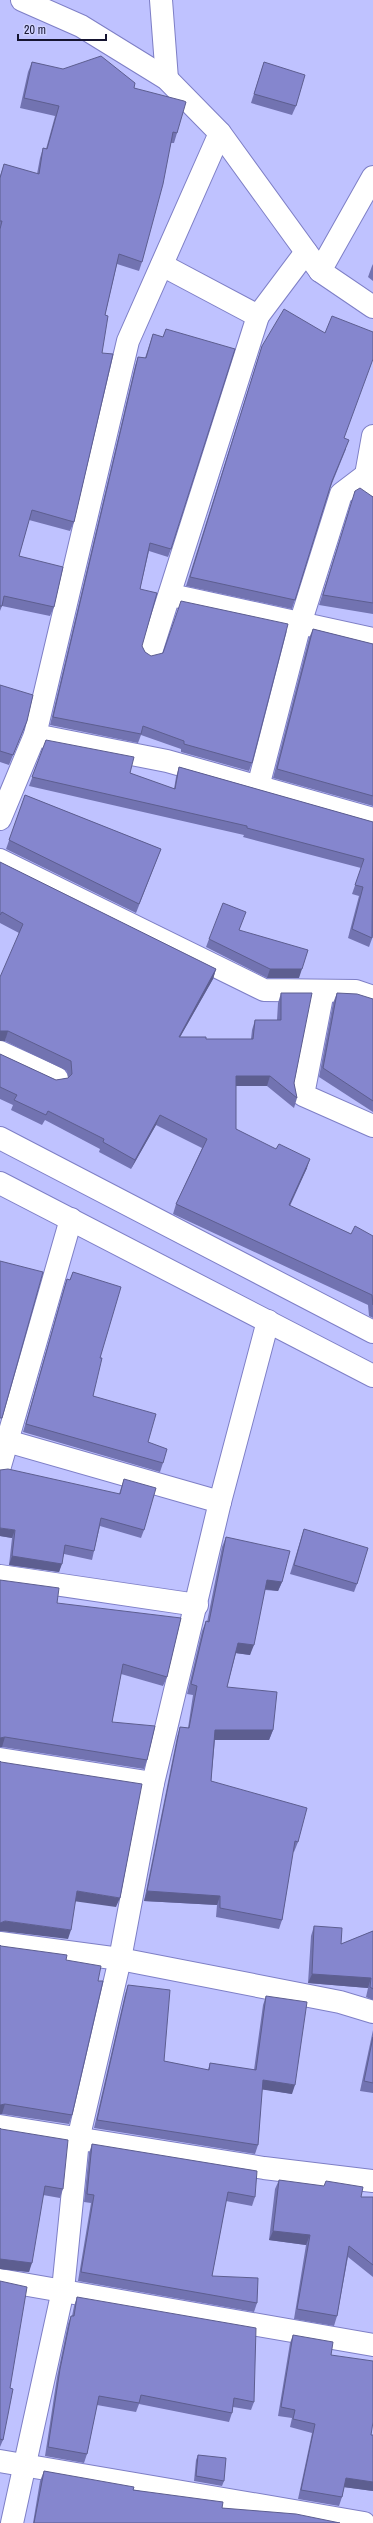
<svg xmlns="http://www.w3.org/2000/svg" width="373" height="2523" font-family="'Archivo Narrow',sans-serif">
	<rect width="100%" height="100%" fill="#bfc2ff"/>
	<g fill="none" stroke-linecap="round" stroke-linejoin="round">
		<defs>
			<g id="minor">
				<path d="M22,0L81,26L167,79L220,133L320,271L373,307"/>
				<path d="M161,0L167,79"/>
				<path d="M162,265L258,316"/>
				<path d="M320,271L373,177"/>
				<path d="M373,436L366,475L373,485"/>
				<path d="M171,595L373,639"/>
				<path d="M151,652L258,316L306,252"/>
				<path d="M35,735L167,761L373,819"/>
				<path d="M258,787L300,624L341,494L366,475"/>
				<path d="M0,819L35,735L128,341L220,133"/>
				<path d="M0,860L264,990L356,991L373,997"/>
				<path d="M323,991L303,1095L373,1126"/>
				<path d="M0,1052L57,1078"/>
				<path d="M0,1138L373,1332"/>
				<path d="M0,1183L373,1376"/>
				<path d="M0,1439L220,1502"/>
				<path d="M0,1466L71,1219"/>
				<path d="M0,1576L197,1605"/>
				<path d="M0,1759L153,1783"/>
				<path d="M0,1943L120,1959L340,2002L373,2012"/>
				<path d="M0,2126L264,2168L373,2181"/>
				<path d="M0,2280L373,2345"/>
				<path d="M0,2461L364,2523"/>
				<path d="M12,2523L63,2290L78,2140L120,1959L153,1783L220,1502L268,1321"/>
			</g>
		</defs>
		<use href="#minor" stroke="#7e7fc6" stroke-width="24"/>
		<use href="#minor" stroke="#fff" stroke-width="22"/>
	</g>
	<g fill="#7273b1">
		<path d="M32,62L134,88L177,133L174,143H171L142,262L139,271L117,264L105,315L74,522L70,531L29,520L19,556L54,607L50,616L2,606L0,611V176L4,164L37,174L40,158L43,148L46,149L55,116L20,108L28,72Z"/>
		<path d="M264,62L296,106L292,115L251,103Z"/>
		<path d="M373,264V281L368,277L372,266Z"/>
		<path d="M166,329L171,549L168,557L149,551L140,589L142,646L145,652L252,763L249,771L181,752V749L141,735L138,743L50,725L135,366L138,357L145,358L153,334L163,337Z"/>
		<path d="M262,346L344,438L346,449L331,486L292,609L186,586Z"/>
		<path d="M355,491L373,497V614L319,605Z"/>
		<path d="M313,629L373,644V806L273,778L309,638Z"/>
		<path d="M0,685L27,721L9,765L0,762Z"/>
		<path d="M46,740L130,773L174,789L176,777L179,767L373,822V936L369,947L348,938L359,896L352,894L361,868L243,837L244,835L29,786Z"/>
		<path d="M25,795L161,849L136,913L6,849Z"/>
		<path d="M0,862L216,969L213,979L180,1037L206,1039H251L252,1030L255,1020H277L278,1003L281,993L294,1083L297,1098L294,1108L267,1086H236V1129L307,1168L290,1206L351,1234L373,1236V1318L369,1316L368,1305L173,1214L176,1204L202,1148L156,1125L131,1169L99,1152L100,1149L45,1120L42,1125L11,1110L13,1105L0,1099V1054L56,1080L68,1078L67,1071L5,1041L19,933L0,923Z"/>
		<path d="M209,939L299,978H267L206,947Z"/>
		<path d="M337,993L373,999V1112L319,1077L333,1003Z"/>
		<path d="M73,1272L100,1358L93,1396L148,1442L163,1463L160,1472L23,1432L64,1288L67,1279L70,1280Z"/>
		<path d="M124,1479L144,1530L141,1538L100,1526L94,1551L92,1560L64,1554L59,1572L9,1565L12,1538L0,1536L119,1494Z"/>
		<path d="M304,1529L357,1584L354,1592L290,1574Z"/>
		<path d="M226,1537L282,1582L278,1591L265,1590L250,1655L236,1653L227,1687L273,1730L269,1740H215L211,1781L298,1842L294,1852L293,1851L282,1920L279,1929L216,1917L217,1905L144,1901L177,1737L180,1727L188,1728L193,1695L187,1694L202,1631L206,1621L207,1622L222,1547Z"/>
		<path d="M0,1580L57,1603L167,1677L163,1686L121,1674L112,1722L147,1760L144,1769L2,1747H0Z"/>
		<path d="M314,1926L341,1944L373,1931V2000L366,1997L368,1988L308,1983L311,1936Z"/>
		<path d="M1,1946L66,1960L72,2115L69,2124L2,2114Z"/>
		<path d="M128,1985L164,2061L208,2070L210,2063L254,2070L263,2005L266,1996L292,2094L262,2089L258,2145L255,2154L94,2128L125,1994Z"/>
		<path d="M373,2030V2093L360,2091Z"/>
		<path d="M0,2128L63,2189L60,2198L43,2195L29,2272L0,2269Z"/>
		<path d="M92,2144L255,2197L252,2206L226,2201L212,2276L257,2303L254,2312L78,2281L91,2203L84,2202L89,2153Z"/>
		<path d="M279,2180L361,2197H373V2277L348,2257L337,2316L334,2326L294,2319L306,2245L269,2240L275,2189Z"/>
		<path d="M0,2281L10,2388L3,2440L0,2447Z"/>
		<path d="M77,2297L254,2402L251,2410L233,2407L232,2413L229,2422L139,2404L136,2412L97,2405L87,2454L84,2463L45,2456L57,2377L68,2324L71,2316H72L74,2306Z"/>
		<path d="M293,2335L331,2355L371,2435L373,2491L344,2487L342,2497L339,2506L298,2499L312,2433L290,2427L292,2418L278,2416L290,2343Z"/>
		<path d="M198,2455L224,2481L222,2486L194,2481L196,2460Z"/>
		<path d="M44,2471L222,2508L340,2523H33L40,2481Z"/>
	</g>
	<g fill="#5d5e90">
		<path d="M216,969L213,979L175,1046L179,1037Z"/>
		<path d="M270,969H302L299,978H267Z"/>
		<path d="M0,1031H8L5,1041H0Z"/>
		<path d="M236,1076H270L267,1086H232Z"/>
		<path d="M160,1115L156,1125L131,1169L135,1160Z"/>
		<path d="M310,1159L307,1168L285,1215L289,1205Z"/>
		<path d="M0,1528L15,1530L12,1538L0,1536Z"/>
		<path d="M12,1556L62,1564L59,1572L9,1565Z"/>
		<path d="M267,1580L282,1582L278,1591L264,1589Z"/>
		<path d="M238,1643L254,1645L250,1655L235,1653Z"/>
		<path d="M215,1730H273L269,1740H212Z"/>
		<path d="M5,1737L2,1747H0V1738Z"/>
		<path d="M77,1891L120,1898L116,1907L73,1901Z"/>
		<path d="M147,1891L220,1896L217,1905L144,1901Z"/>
		<path d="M5,1921L71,1930L68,1939L1,1931H0V1923Z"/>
		<path d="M312,1974L371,1978L368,1988L308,1983Z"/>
		<path d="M263,2080L295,2085L292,2094L259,2089Z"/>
		<path d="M5,2104L2,2114H0V2105Z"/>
		<path d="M273,2231L310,2235L306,2245L269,2240Z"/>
		<path d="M0,2259L32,2263L29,2272L0,2269Z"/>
		<path d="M346,2478L373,2482V2491L343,2487Z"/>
	</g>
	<g fill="#8586ce" stroke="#5d5e90">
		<path d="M101,56L135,83L134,88L184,101L186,102L177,133L173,132L163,184L142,262L119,254L105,315L108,316L102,353L113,354L74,522L32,510L19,556L63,567L54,607L4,596L2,606H0V229L2,221H0V178L4,164L39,174L43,148L47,149L59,106L24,98L32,62L63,69Z"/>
		<path d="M264,62L305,75L296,106L254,94Z"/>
		<path d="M284,309L325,333L332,316L373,332V359L344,438L349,440L332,481L295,600L190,577L262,346Z"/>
		<path d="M166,329L235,349L171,549L150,543L140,589L157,593L142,646L145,652L151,656L163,653L181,601L288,624L252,763L184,744V741L143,726L141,734L53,717L138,357L146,358L153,334L163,337Z"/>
		<path d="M360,488L373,497V603L323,595L355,491Z"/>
		<path d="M313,629L373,644V796L277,769Z"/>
		<path d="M0,685L33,695L27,721L13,755L0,751Z"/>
		<path d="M46,740L134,757L130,773L175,789L179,767L373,822L372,938L352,929L363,887L355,885L364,859L247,828V826L32,777Z"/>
		<path d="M25,795L161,849L139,904L9,840Z"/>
		<path d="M0,862L216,969L179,1037H206V1039H253L255,1020H281V993H312L294,1083L297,1098L270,1076H236V1129L276,1149L279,1144L310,1159L289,1205L351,1234L355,1226L373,1236V1305L372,1295L176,1204L207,1139L160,1115L135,1160L103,1142L104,1139L48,1111L46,1115L14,1100L17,1095L0,1087V1054L56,1080L68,1078L72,1074L71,1061L8,1031H0V977L23,924L2,912L0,915Z"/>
		<path d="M223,903L246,912L239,930L308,950L302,969H270L209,939Z"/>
		<path d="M337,993L357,994L373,999V1101L323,1068Z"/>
		<path d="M0,1261L43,1272L2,1418H0Z"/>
		<path d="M73,1272L121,1287L100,1358H102L93,1396L156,1414L148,1442L167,1449L163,1463L26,1424L67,1279L70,1280Z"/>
		<path d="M8,1469L120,1494L124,1479L156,1488L144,1530L101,1518L94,1551L65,1545L62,1564L12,1556L15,1530L0,1528V1470Z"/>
		<path d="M304,1529L368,1548L357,1584L294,1565Z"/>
		<path d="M226,1537L290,1551L282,1582L267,1580L254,1645L238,1643L227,1687L277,1692L273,1730H215L211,1781L307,1808L298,1842L295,1841L282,1920L220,1908V1896L147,1891L180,1727L189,1728L197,1686L191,1684L206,1621L209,1622Z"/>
		<path d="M0,1580L59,1588L57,1603L181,1618L167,1677L123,1664L112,1722L155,1726L147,1760L5,1737L0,1738Z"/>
		<path d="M0,1761L1,1762L142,1784L120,1898L77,1891L71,1930L5,1921L0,1923Z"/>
		<path d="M314,1926L342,1928L341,1944L373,1931V1989L370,1987L371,1978L312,1974Z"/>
		<path d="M0,1945L1,1946L67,1955L66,1960L101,1966L98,1981H103L72,2115L5,2104L0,2105Z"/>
		<path d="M128,1985L170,1990L164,2061L209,2070L210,2063L256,2070L266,1996L307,2002L295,2085L263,2080L258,2145L97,2120Z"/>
		<path d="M373,2037V2083L364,2081Z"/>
		<path d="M0,2128L1,2129L68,2140L63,2189L45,2186L32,2263L0,2259Z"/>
		<path d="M92,2144L257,2171L255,2197L228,2192L212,2276L258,2278L257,2303L81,2272L94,2195L87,2194Z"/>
		<path d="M279,2180L324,2186L326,2181L363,2187L361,2197H373V2265L349,2246L337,2316L297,2309L310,2235L273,2231Z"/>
		<path d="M0,2281L27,2287L10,2388L13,2389L3,2440L0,2439Z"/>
		<path d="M77,2297L256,2328L254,2402L234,2398L232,2413L141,2395L139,2403L99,2396L87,2454L48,2447L60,2369L71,2316H74Z"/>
		<path d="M293,2335L333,2342L331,2355L373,2361V2422L371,2435H373V2482L346,2478L342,2497L301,2490L315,2424L293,2419L295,2410L281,2407Z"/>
		<path d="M198,2455L226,2458L224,2481L196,2476Z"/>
		<path d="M44,2471L134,2487L133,2490L223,2502L222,2508L296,2514L340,2523H34Z"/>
	</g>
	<path d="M18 34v6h88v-6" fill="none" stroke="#161531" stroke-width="2"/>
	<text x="24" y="34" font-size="12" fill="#161531" stroke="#ced1ff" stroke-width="3" paint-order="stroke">20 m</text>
</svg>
